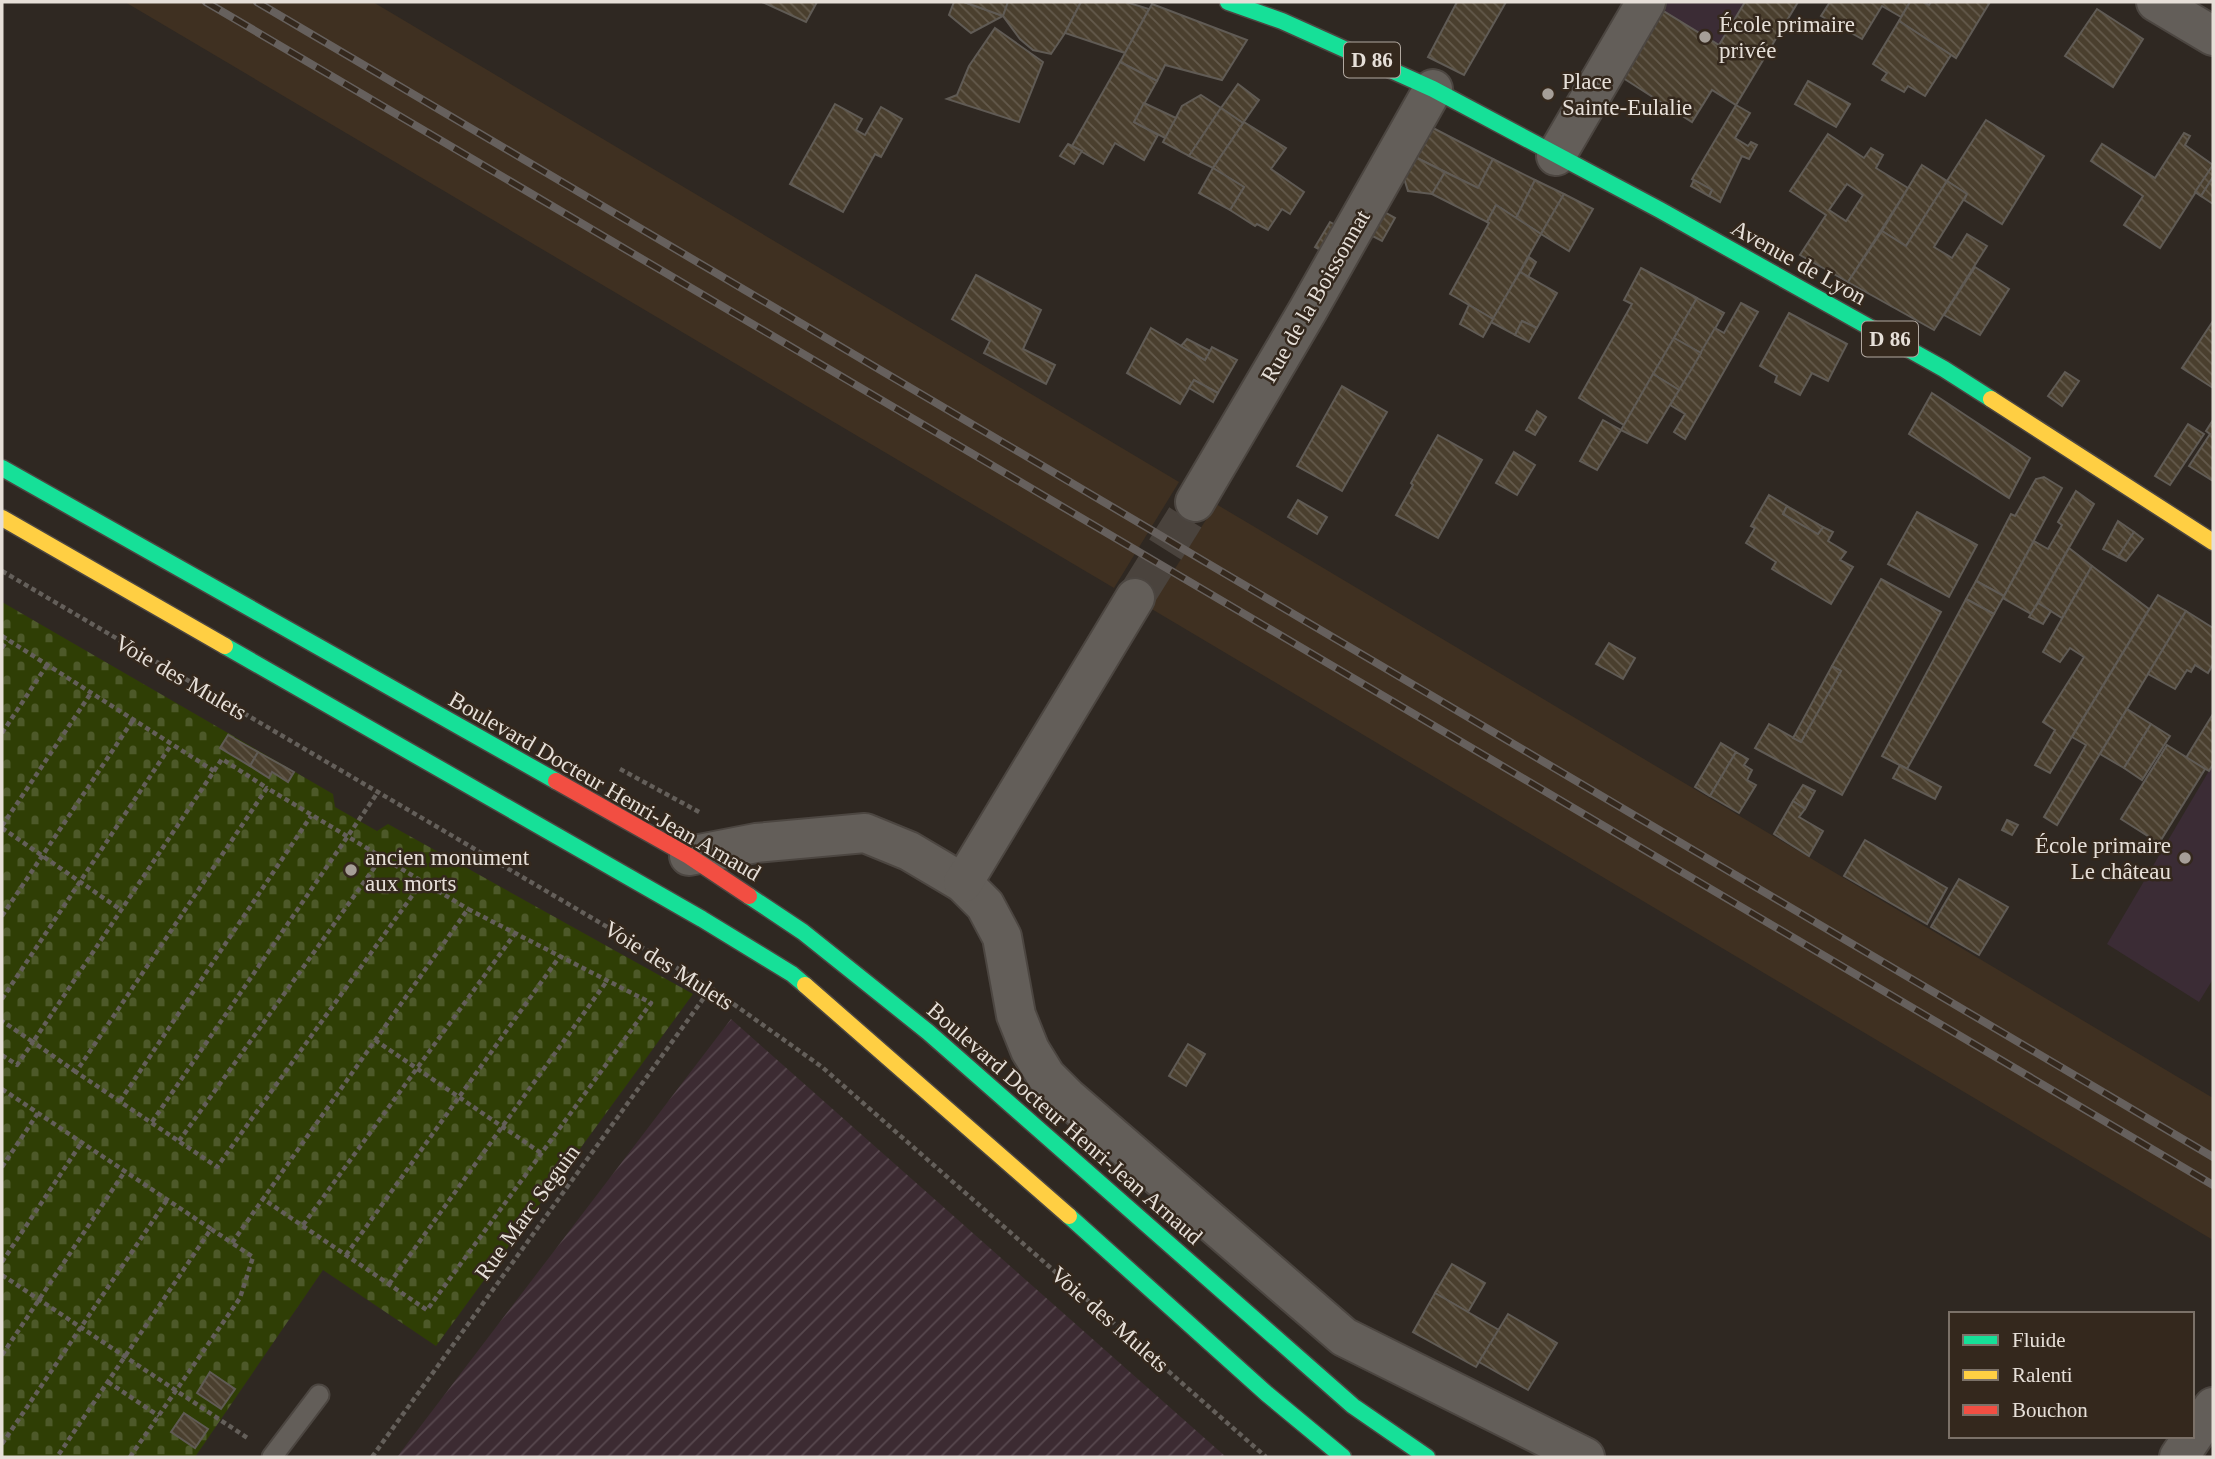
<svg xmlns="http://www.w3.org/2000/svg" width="2215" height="1459" font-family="Georgia,serif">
	<defs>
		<pattern id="industrial-furrows" width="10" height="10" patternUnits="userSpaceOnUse" patternTransform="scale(1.75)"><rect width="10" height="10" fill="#3c2b32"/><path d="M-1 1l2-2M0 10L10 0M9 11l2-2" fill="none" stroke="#58494f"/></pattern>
		<pattern id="cemetery-stones" width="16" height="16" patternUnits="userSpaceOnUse" patternTransform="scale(1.75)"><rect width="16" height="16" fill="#2f3e05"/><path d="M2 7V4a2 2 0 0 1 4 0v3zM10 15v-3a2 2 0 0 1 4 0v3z" fill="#4d5929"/></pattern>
		<pattern id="building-back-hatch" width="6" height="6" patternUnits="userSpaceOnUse" patternTransform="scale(1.75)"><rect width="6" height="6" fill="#4a3f2e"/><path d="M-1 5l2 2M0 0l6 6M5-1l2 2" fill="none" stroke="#645a4c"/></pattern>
	</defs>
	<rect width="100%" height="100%" fill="#2f2822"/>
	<g fill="#3f3021">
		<path d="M125,2H373L1179,482L1114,588Z"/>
		<path d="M1216,504L2213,1098V1240L1150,608Z"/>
	</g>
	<path fill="url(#industrial-furrows)" d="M731,1019L1226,1457H397Z"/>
	<g fill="#3b2c35">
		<path d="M1655,2H1798L1736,105L1712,91L1692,122L1620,76Z"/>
		<path d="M2213,764V979L2199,1002L2107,944Z"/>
	</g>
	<path fill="url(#cemetery-stones)" d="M2,602L333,794L335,807L377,831L388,824L693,994L436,1346L323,1270L195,1457H2Z"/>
	<g fill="url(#building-back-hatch)" stroke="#605b55" stroke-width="2" fill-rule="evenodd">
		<path d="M762,2H817L806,22Z"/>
		<path d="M954,2H964L1003,16L971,33L949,15Z"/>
		<path d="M964,2H1008L1003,16Z"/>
		<path d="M1008,2H1081L1065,33L1051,54L1033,50L1020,39L1003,16Z"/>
		<path d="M1081,2H1126L1149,9L1125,53L1065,33Z"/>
		<path d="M1457,2H1506L1464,75L1428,57Z"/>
		<path d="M1745,2H1798L1736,105L1712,90L1692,122L1620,76L1660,9L1719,45Z"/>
		<path d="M1830,2H1910L1901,17L1882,6L1862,39L1821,16Z"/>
		<path d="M1910,2H1923L1929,5L1931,2H1990L1956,58L1899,21Z"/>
		<path d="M1152,4L1247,40L1222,80L1165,65L1157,81L1120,62Z"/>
		<path d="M2097,9L2143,39L2113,87L2065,56Z"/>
		<path d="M1899,21L1951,55L1925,96L1908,86L1904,92L1882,80L1887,73L1873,64Z"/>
		<path d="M995,28L1043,62L1019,122L947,99L957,95L969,66Z"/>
		<path d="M1120,62L1157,81L1134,122L1158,135L1144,160L1115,143L1103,164L1072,146Z"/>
		<path d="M1808,81L1850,104L1836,127L1795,104Z"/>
		<path d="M1238,84L1259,100L1243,123L1221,108Z"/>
		<path d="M1201,95L1221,108L1189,156L1163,142L1182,106Z"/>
		<path d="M1144,103L1176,118L1165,138L1134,122Z"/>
		<path d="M835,104L862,119L856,130L865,135L881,107L902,119L881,157L875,154L843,212L790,184Z"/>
		<path d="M1736,105L1750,113L1735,138L1748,146L1751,142L1757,145L1749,159L1742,156L1720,202L1709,196L1712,190L1692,179Z"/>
		<path d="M1221,108L1243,123L1213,168L1189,156Z"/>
		<path d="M1986,120L2044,156L2002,224L1964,200L1967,194L1947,181Z"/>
		<path d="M1244,122L1286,148L1271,169L1304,192L1290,214L1282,209L1268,230L1257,224L1255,226L1230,210L1244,187L1213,168Z"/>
		<path d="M1431,127L1493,159L1478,188L1415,157Z"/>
		<path d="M2184,133L2190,136L2185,145L2213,165L2160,248L2124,225L2143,196L2091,161L2102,144L2155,178Z"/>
		<path d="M1828,134L1864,158L1871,148L1883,155L1876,168L1908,188L1848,282L1800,255L1826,215L1790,191ZM1847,184L1863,195L1846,221L1829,210Z"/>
		<path d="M1068,144L1082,151L1074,164L1060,156Z"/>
		<path d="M1415,157L1445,172L1432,194L1408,191L1404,178Z"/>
		<path d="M1493,159L1535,180L1516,218L1496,205L1487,222L1432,194L1445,172L1478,188Z"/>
		<path d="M1922,165L1947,181L1906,246L1882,231Z"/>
		<path d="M2213,165V177L2201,196L2195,192Z"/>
		<path d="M1213,168L1244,187L1230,210L1199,193Z"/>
		<path d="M2213,177V204L2201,196Z"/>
		<path d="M1535,180L1564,194L1541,234L1516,218Z"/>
		<path d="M1694,180L1712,190L1709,196L1691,186Z"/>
		<path d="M1947,181L1967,194L1934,247L1952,258L1967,234L1987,246L1934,330L1848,282L1882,231L1906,246Z"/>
		<path d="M1564,194L1593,209L1569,251L1541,234Z"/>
		<path d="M1496,205L1541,234L1493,319L1450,294L1489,223L1487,222Z"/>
		<path d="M1377,208L1395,218L1382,241L1363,231Z"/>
		<path d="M1330,222L1344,230L1330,255L1315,247Z"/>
		<path d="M1529,257L1536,262L1528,277L1520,272Z"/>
		<path d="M1975,267L2009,289L1980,335L1944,315Z"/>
		<path d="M1641,268L1697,298L1624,425L1579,398L1632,304L1624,300Z"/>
		<path d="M1520,272L1557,293L1537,328L1522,321L1515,335L1491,322Z"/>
		<path d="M976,275L1041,310L1023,349L1055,365L1046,384L984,353L990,341L952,319Z"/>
		<path d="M1697,298L1724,313L1701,353L1674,338Z"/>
		<path d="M1741,303L1758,312L1685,439L1674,432L1685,414L1670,405L1715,328L1724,333Z"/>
		<path d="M1469,305L1493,319L1483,337L1460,324Z"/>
		<path d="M1789,313L1847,344L1828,381L1812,373L1800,395L1775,382L1777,376L1760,366Z"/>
		<path d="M1522,321L1537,328L1529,342L1515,335Z"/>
		<path d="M2213,321V388L2182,368Z"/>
		<path d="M1151,328L1205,360L1212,347L1237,360L1218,393L1194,380L1180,404L1127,373Z"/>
		<path d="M1674,338L1701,353L1679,390L1653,374Z"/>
		<path d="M1187,339L1210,351L1205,360L1181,346Z"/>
		<path d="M2065,372L2079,381L2062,406L2048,396Z"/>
		<path d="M1653,374L1679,390L1647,443L1621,430Z"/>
		<path d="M1194,380L1218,393L1213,402L1189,388Z"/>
		<path d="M1342,386L1387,412L1342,491L1297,466Z"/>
		<path d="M1932,393L2030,458L2009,498L1909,434Z"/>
		<path d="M1537,411L1546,417L1535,435L1526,430Z"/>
		<path d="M1603,420L1621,430L1597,470L1580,461Z"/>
		<path d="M2213,420V481L2189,466L2210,434L2206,431Z"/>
		<path d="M2188,424L2204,434L2170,485L2155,476Z"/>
		<path d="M1438,435L1482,460L1438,538L1396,515L1413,485L1411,483Z"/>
		<path d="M1514,452L1535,465L1517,495L1496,483Z"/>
		<path d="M2044,477L2062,488L2004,596L1976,581L2011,514L2015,516L2036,479Z"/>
		<path d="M2076,491L2094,504L2031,614L2003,598L2034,541L2048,549L2062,525L2058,522Z"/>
		<path d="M1769,495L1787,506L1783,514L1818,534L1823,527L1833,532L1828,541L1846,552L1840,560L1853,567L1831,604L1772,569L1776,562L1746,543L1755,528L1751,526Z"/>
		<path d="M1298,500L1327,517L1317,534L1288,517Z"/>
		<path d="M1787,506L1823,527L1818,534L1783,514Z"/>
		<path d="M1917,512L1977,545L1949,597L1888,564Z"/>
		<path d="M2118,521L2134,532L2118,557L2103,549Z"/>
		<path d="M2134,532L2143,539L2126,561L2118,557Z"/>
		<path d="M2069,548L2092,566L2062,618L2038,603Z"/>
		<path d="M2092,566L2149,609L2050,773L2035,765L2055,730L2043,722L2084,657L2070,648L2060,662L2043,652Z"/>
		<path d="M1881,579L1941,612L1842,795L1755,748L1769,724L1801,742L1841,671L1832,666Z"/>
		<path d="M1976,581L2004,596L1994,614L1966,599Z"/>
		<path d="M2158,595L2186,611L2057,825L2044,817L2086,745L2072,737Z"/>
		<path d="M1966,599L1994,614L1907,769L1882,756Z"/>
		<path d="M2038,603L2051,611L2043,624L2029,617Z"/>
		<path d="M2186,611L2213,628V664L2208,673L2195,665L2191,672L2187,670L2175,689L2148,674Z"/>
		<path d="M1609,643L1635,658L1623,679L1596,664Z"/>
		<path d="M1832,666L1841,671L1801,742L1793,738Z"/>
		<path d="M2127,709L2151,724L2124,768L2100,754Z"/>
		<path d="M2213,714V764L2209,771L2186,758Z"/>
		<path d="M2151,724L2170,736L2142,780L2124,768Z"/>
		<path d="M228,735L258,752L250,766L220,748Z"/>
		<path d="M1721,743L1736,752L1710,796L1695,787Z"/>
		<path d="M2167,745L2205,769L2159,843L2121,819Z"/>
		<path d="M258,752L294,772L288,782L272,772L269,778L250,766Z"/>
		<path d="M1736,752L1748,759L1744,765L1752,770L1747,780L1756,785L1739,813L1710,796Z"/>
		<path d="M1900,765L1941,787L1935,799L1893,778Z"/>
		<path d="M1803,785L1815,791L1805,809L1793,801Z"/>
		<path d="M1793,801L1805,809L1799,817L1823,831L1809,856L1774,834Z"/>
		<path d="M2007,820L2018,825L2012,835L2002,830Z"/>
		<path d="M1865,840L1947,888L1927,924L1844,876Z"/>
		<path d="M1959,879L2008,907L1979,955L1931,927Z"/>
		<path d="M1188,1044L1205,1054L1186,1086L1169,1076Z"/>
		<path d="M1452,1264L1485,1283L1468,1312L1435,1293Z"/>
		<path d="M1435,1293L1499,1330L1476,1367L1413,1332Z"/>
		<path d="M1508,1314L1557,1343L1528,1390L1479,1362Z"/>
		<path d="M210,1372L235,1389L221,1409L197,1393Z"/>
		<path d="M184,1413L208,1429L195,1448L171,1432Z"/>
	</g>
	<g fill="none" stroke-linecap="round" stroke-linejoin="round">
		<path stroke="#4a433d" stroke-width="38" stroke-dasharray="38 19" stroke-linecap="butt" d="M1135,598L1195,502"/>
		<defs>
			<path id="lane" d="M272,1457L319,1395"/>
			<g id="street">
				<path d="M2156,2L2213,36"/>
				<path d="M1556,156L1646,2"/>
				<path d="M1195,502L1308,310L1433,89"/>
				<path d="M689,856L756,843L865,833L909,851L963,883L985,905L1002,937L1016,1015L1030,1050L1046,1076L1067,1097L1344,1337L1585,1457"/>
				<path d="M963,883L1135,598"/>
				<path d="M2179,1457L2213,1407"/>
			</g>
			<g id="fast">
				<path d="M1228,2L1282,21L1433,89L1660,210L1944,369L1991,399"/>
				<path d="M2,468L556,781"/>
				<path d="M225,646L702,919L792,974L805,985"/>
				<path d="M749,896L803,932L928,1032L1353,1406L1427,1457"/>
				<path d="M1069,1216L1267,1394L1343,1457"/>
			</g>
			<g id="slow">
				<path d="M1991,399L2213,542"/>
				<path d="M2,518L225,646"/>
				<path d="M805,985L1069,1216"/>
			</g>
			<path id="jam" d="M556,781L689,856L749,896"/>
		</defs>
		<use href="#lane" stroke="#4c4641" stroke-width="23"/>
		<use href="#street" stroke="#4c4641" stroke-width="42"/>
		<use href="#fast" stroke="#4c4641" stroke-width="19"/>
		<use href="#slow" stroke="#4c4641" stroke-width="19"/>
		<use href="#jam" stroke="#4c4641" stroke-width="19"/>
		<g stroke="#645f5a" stroke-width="4.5" stroke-dasharray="5 3.5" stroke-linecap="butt">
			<path d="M2,571L711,988L822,1067L1266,1457"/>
			<path d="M2,636L214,771L33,1042L2,1021"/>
			<path d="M2,648L7,640"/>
			<path d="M2,733L47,665"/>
			<path d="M620,769L701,813"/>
			<path d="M214,771L222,759L267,788"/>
			<path d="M2,826L91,693"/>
			<path d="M2,828L121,910"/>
			<path d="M422,882L217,1167L76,1072L267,788L468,909"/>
			<path d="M468,909L651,1003L427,1310L263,1199Z"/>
			<path d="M2,916L133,720"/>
			<path d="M2,999L171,745"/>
			<path d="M375,1040L541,1153"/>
			<path d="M2,1055L17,1065L33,1042L76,1072"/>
			<path d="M2,1089L211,1229L57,1457"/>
			<path d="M120,1101L311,816"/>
			<path d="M152,1122L378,792"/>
			<path d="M179,1141L382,857"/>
			<path d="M2,1167L38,1113"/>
			<path d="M303,1225L514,935"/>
			<path d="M211,1229L232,1243L263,1199"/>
			<path d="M346,1255L560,956"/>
			<path d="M2,1262L82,1142"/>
			<path d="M2,1275L249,1439"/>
			<path d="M389,1284L607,981"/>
			<path d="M2,1355L125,1171"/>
			<path d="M108,1382L159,1416"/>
			<path d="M2,1444L167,1200"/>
			<path d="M130,1457L240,1298L253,1257L232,1243"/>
			<path d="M372,1457L711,988"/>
		</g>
		<use href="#lane" stroke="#635e59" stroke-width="19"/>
		<use href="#street" stroke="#635e59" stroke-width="38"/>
		<use href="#fast" stroke="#16e098" stroke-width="16"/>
		<use href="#slow" stroke="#ffcf43" stroke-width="16"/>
		<use href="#jam" stroke="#f24e42" stroke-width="16"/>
		<defs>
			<g id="rail">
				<path d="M206,2L2213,1185"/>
				<path d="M257,2L2213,1157"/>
			</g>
		</defs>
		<use href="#rail" stroke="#66605d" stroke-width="8"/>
		<use href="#rail" stroke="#34281d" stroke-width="5" stroke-dasharray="16" stroke-linecap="butt"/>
	</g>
	<g fill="#a69f98" stroke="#34281d" stroke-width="2.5">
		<circle cx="1705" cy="37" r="7"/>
		<circle cx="1548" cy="94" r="7"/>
		<circle cx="2185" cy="858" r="7"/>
		<circle cx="351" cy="870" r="7"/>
	</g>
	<g text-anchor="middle" stroke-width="5" stroke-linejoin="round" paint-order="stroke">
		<g fill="#34281d" stroke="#b1a8a0" stroke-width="2">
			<rect x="1344" y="42.5" width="56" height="35" rx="5"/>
			<rect x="1862" y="321.5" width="56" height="35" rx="5"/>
		</g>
		<g font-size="21" font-weight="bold" fill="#e6dfd8">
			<text x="1372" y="67">D 86</text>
			<text x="1890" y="346">D 86</text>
		</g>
		<g font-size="23" fill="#e6dfd8" stroke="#34281d" text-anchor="start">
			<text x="1719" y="32">École primaire<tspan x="1719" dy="26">privée</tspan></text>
			<text x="1562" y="89">Place<tspan x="1562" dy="26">Sainte-Eulalie</tspan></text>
			<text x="2171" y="853" text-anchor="end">École primaire<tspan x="2171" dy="26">Le château</tspan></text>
			<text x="365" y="865">ancien monument<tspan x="365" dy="26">aux morts</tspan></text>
		</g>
		<g font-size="23" fill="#e6dfd8" stroke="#34281d">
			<text transform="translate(1799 262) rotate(29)" y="8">Avenue de Lyon</text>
			<text transform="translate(1315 296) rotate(-60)" y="8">Rue de la Boissonnat</text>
			<text transform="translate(181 677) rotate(30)" y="8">Voie des Mulets</text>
			<text transform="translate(605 786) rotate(30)" y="8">Boulevard Docteur Henri-Jean Arnaud</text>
			<text transform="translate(669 965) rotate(32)" y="8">Voie des Mulets</text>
			<text transform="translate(1065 1123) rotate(41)" y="8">Boulevard Docteur Henri-Jean Arnaud</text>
			<text transform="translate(527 1212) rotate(-54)" y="8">Rue Marc Seguin</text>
			<text transform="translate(1110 1319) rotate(41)" y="8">Voie des Mulets</text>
		</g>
	</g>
	<rect width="2215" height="1459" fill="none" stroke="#e6dfd8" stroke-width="7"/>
	<rect x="1949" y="1312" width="245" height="126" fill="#34281d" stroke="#7b7168" stroke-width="2"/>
	<rect x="1963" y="1335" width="35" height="10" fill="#16e098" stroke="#7b7168" stroke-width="2"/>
	<text x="2012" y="1347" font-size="21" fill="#e6dfd8">Fluide</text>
	<rect x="1963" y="1370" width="35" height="10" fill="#ffcf43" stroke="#7b7168" stroke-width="2"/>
	<text x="2012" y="1382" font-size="21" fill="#e6dfd8">Ralenti</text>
	<rect x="1963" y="1405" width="35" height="10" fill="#f24e42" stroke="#7b7168" stroke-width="2"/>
	<text x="2012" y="1417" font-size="21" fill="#e6dfd8">Bouchon</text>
</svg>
